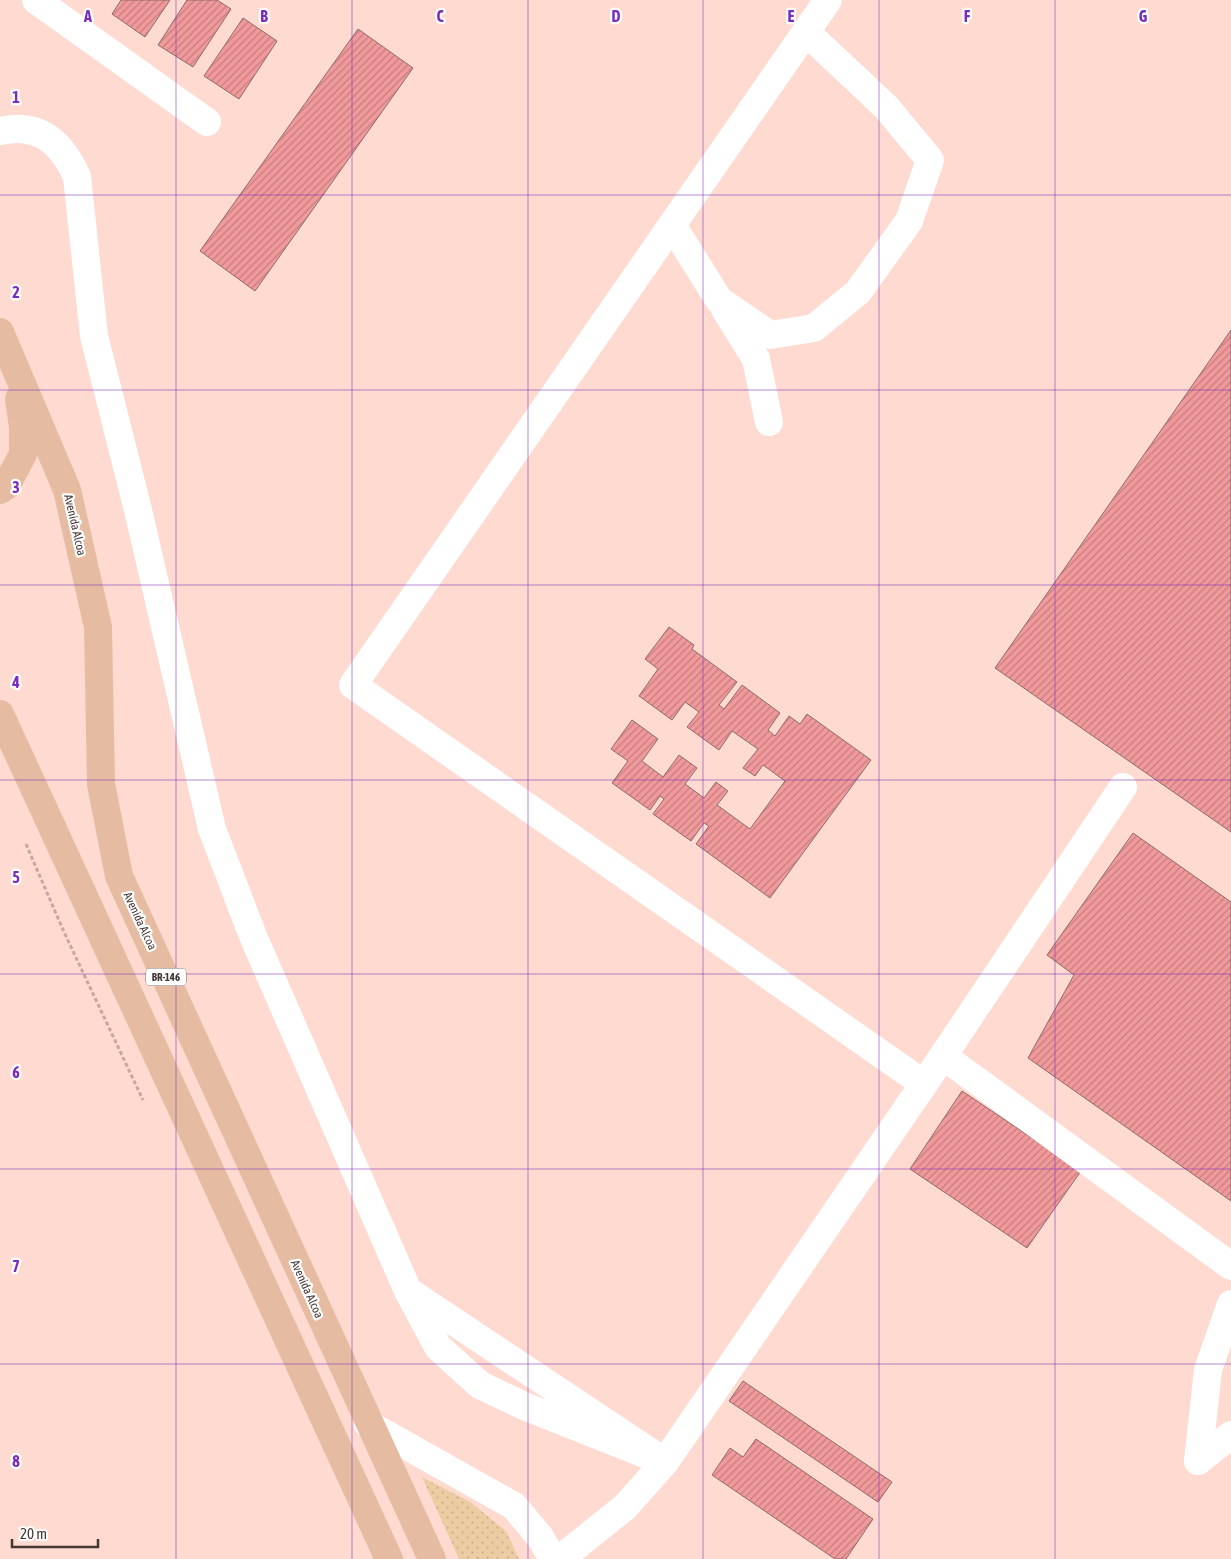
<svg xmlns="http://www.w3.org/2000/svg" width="1231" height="1559" font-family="'Asap Condensed',sans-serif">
	<defs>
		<pattern id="grass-dots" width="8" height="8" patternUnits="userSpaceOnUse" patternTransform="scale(1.25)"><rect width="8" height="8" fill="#eccca2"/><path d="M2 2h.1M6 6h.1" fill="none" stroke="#ccb08c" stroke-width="1.8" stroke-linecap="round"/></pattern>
		<pattern id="building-hatch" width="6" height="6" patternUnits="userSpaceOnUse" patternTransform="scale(1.25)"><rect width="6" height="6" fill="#f1999b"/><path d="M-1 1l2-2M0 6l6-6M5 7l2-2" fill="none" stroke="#c57e7f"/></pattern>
	</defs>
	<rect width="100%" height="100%" fill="#fedad0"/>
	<path fill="url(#grass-dots)" d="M422,1477L470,1502L506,1531L519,1559H459Z"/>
	<g fill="url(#building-hatch)" stroke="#8d6c6c">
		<path d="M121,0H170L145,37L112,14Z"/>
		<path d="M187,0H217L231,9L193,67L158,45Z"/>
		<path d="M243,18L277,41L239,99L204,76Z"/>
		<path d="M358,29L413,68L255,291L200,251Z"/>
		<path d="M1231,330V832L995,668Z"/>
		<path d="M669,627L694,645L692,649L737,682L719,705L724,709L742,685L780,713L768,730L775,736L789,716L800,724L807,714L871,760L770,898L696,844L709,826L704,823L691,841L653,814L664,799L660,796L650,810L612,783L628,761L611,749L632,720L658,739L642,761L663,777L679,755L697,768L685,784L704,798L716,782L728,791L717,805L750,829L785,781L763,765L755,776L743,768L758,749L732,731L719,750L687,727L699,712L685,702L672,720L639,696L658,669L645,659Z"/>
		<path d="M1133,833L1231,902V1201L1028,1058L1074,975L1047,955Z"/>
		<path d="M962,1091L1081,1171L1027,1248L910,1169Z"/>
		<path d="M743,1381L892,1482L878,1502L729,1401Z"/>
		<path d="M756,1439L873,1519L846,1559H835L712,1475L730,1448L743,1457Z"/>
	</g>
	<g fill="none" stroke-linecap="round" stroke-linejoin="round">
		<path stroke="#c5a8a0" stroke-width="3" stroke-dasharray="4 2.5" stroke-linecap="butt" d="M26,844L64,932L143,1100"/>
		<g stroke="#fff" stroke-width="28">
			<path d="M36,0L207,122"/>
			<path d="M828,0L353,685L924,1084"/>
			<path d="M0,131C39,122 62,143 77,177L94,336L138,510L212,829L253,936L408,1291"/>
			<path d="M672,225L719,300L770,335L814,328L858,292L909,221L930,160L886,107L806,32"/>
			<path d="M725,309L756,359L769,422"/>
			<path d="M943,1056L1231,1266"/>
			<path d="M408,1291L665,1462L524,1406L480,1385L438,1347Z"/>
			<path d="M368,1424L514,1506L540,1537L553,1559"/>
			<path d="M1198,1461L1208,1370L1231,1304"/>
			<path d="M1198,1461L1231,1435"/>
			<path d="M560,1559L625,1507L665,1462L943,1056L1123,787"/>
		</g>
		<g stroke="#e5bca1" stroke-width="28">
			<path d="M0,332L67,490L98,627L101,784L119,876L432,1559"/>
			<path d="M0,490L6,486L23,454V427L19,399"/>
			<path d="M0,714L389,1559"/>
		</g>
	</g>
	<path fill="none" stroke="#7b2cbf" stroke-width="1" stroke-opacity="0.55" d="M176,0V1559M352,0V1559M528,0V1559M703,0V1559M879,0V1559M1055,0V1559M0,195H1231M0,390H1231M0,585H1231M0,780H1231M0,974H1231M0,1169H1231M0,1364H1231"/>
	<g text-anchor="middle" stroke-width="4.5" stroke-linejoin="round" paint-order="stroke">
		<rect fill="#fff" stroke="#7d7370" stroke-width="1" x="146" y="968.5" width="40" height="17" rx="4"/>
		<g font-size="11" font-weight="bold" fill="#453733">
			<text x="166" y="981">BR-146</text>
		</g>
		<g font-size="12" fill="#453733" stroke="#fff">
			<text transform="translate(75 525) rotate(77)" y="4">Avenida Alcoa</text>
			<text transform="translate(140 921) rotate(65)" y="4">Avenida Alcoa</text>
			<text transform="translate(307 1289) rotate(66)" y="4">Avenida Alcoa</text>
		</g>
	</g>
	<g font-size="16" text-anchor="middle" font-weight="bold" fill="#7b2cbf" stroke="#fff" stroke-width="4.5" stroke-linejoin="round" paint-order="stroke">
		<text x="88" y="22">A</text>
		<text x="264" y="22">B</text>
		<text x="440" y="22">C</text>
		<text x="616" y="22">D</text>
		<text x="791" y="22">E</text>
		<text x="967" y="22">F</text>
		<text x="1143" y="22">G</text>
		<text x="16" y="103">1</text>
		<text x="16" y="298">2</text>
		<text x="16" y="493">3</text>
		<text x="16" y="688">4</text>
		<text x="16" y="883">5</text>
		<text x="16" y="1078">6</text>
		<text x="16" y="1272">7</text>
		<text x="16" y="1467">8</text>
	</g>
	<path d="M12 1539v8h86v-8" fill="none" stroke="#453733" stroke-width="2.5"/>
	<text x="20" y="1539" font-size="15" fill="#453733" stroke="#ffffff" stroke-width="4" paint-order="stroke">20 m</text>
</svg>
